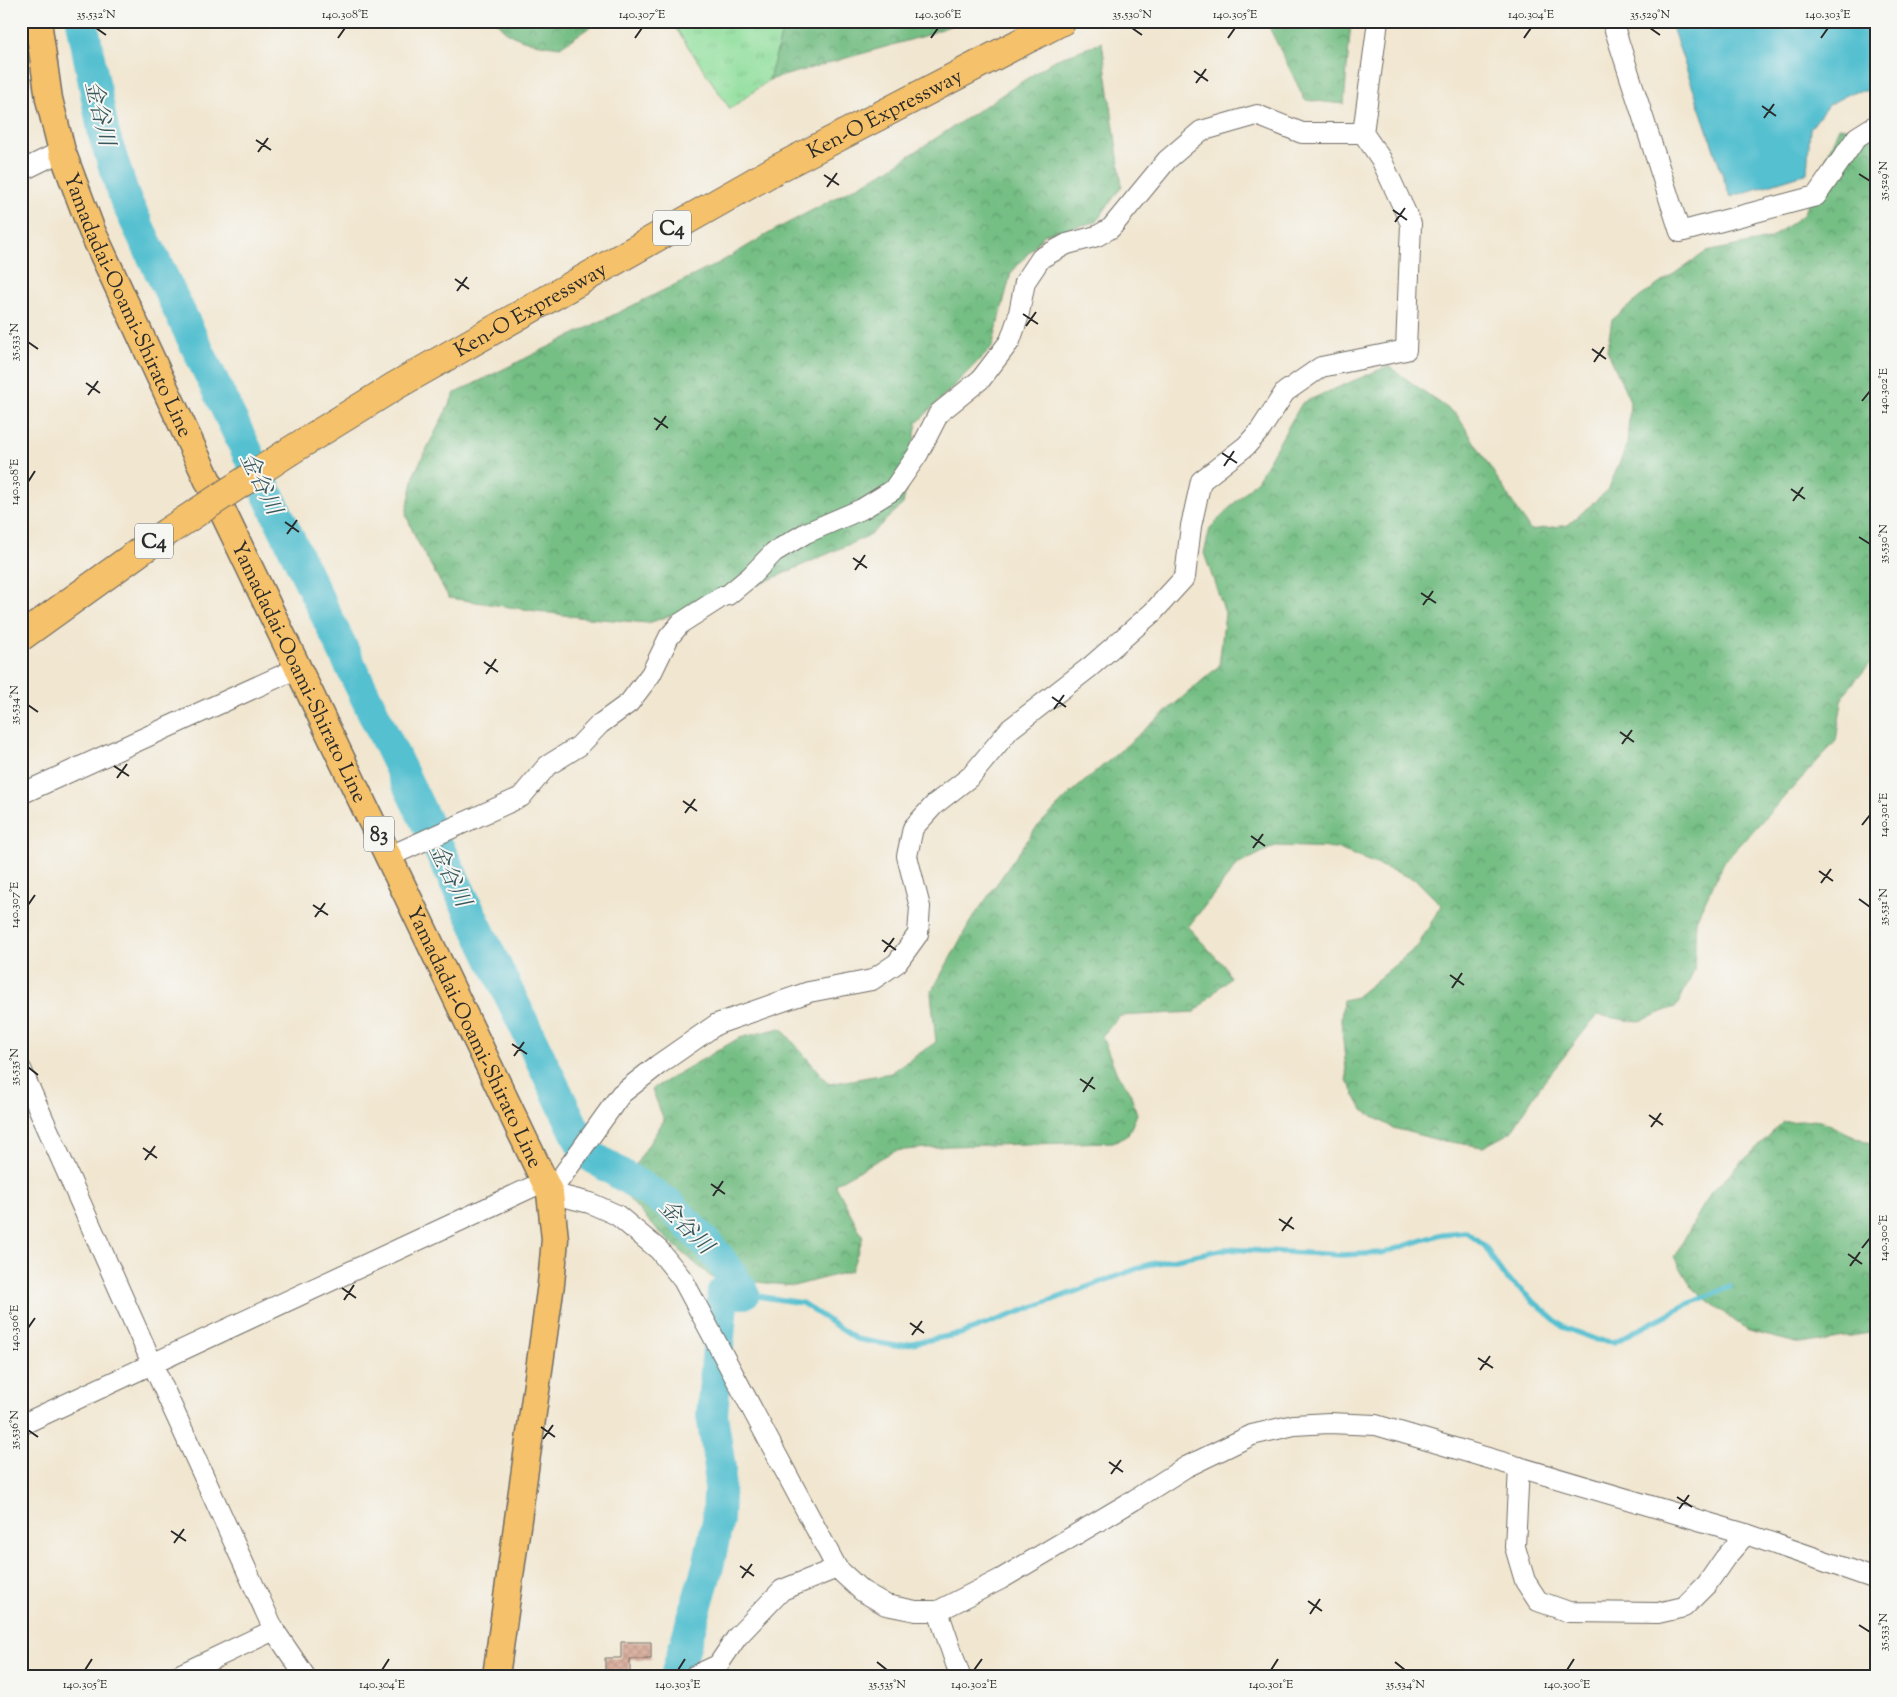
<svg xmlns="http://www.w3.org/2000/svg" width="1897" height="1697" font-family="'Sorts Mill Goudy','Noto Serif JP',serif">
	<defs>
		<pattern id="grass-tufts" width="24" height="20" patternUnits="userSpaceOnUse" patternTransform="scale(1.25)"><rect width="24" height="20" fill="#91df9d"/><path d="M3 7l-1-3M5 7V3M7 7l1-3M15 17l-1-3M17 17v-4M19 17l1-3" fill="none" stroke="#7dc087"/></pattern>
		<pattern id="forest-crowns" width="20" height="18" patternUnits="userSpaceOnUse" patternTransform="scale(1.25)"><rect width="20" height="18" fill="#74be84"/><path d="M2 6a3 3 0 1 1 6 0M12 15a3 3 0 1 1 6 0" fill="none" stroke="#5f9b6c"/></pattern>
		<pattern id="building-cross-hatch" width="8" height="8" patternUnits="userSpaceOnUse" patternTransform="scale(1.25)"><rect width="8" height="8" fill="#d39c88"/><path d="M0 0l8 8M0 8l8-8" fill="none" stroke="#ab7f6f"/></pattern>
	</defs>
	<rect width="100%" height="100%" fill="#f6f6f2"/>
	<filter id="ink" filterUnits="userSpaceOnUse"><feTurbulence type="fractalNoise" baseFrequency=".02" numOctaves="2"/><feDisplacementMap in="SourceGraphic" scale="10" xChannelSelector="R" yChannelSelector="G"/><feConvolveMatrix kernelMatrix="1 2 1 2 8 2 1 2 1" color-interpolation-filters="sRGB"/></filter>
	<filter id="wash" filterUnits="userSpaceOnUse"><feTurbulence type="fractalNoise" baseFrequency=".0096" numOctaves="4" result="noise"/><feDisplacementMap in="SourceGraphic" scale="20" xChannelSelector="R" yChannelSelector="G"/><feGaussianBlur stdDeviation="1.12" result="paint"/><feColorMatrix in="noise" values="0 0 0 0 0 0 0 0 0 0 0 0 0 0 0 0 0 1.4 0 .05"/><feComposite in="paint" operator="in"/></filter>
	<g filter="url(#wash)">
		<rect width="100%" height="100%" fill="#f1e6d0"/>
		<path fill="url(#grass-tufts)" stroke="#5e8564" d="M671,21H785L769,80L730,109Z"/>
		<g fill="url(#forest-crowns)" stroke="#507458">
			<path d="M496,21H599L560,47C538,44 509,41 496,21Z"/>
			<path d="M785,21H962L924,36L769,80Z"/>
			<path d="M1266,21H1351L1344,104L1305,100Z"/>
			<path d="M1102,42L1122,186L1096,222L1045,234L1011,273L992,347L917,423L903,504L870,535L751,588L648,623L577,617L449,598L415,537L406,514L415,472L455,393L719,263L773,231L886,171L1055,60Z"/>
			<path d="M1839,127L1876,131V657L1843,695L1836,741L1724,862L1696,920L1694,971L1677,1006L1638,1022L1597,1015L1539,1088L1511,1132L1483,1147L1438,1140L1393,1128L1363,1110L1347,1080L1341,1020L1343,1000L1356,997L1418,946L1441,905L1416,880L1336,848L1275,846L1237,865L1188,927L1225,967L1230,977L1195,1012L1120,1016L1102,1036L1117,1074L1129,1089L1137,1114L1128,1135L1113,1142L949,1146L894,1151L835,1184L863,1237L851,1271L794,1286L711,1277L659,1232L629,1199L621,1188L664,1120L652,1089L739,1038L781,1028L829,1084L891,1073L936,1042L931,993L970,922L1036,828L1071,793L1219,666L1225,613L1204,553L1210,528L1258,479L1302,403L1388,366L1457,415L1530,530L1568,525L1608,490L1627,445L1630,401L1607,350L1612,320L1640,297L1706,252L1769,239L1803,215Z"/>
			<path d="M1819,1120L1876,1146V1332L1801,1344L1748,1331L1694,1290L1674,1257L1711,1192L1783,1122Z"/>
		</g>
		<path fill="#55c0d0" stroke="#40767e" d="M1670,21H1876V90L1853,92L1828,105L1810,129L1807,173L1730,197Z"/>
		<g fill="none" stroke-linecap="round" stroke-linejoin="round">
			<path stroke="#55c0d0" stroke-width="5.5" d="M744,1293L764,1297L802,1303L856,1339L896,1346L960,1334L1147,1265L1225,1249L1342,1255L1382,1253L1442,1234L1466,1232L1485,1246L1502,1274L1563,1327L1597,1340L1614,1342L1688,1304L1730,1287"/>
			<g stroke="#55c0d0" stroke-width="32">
				<path d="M82,21L104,135L125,199L586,1153L669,1204L717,1255L744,1293"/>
				<path d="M676,1676L708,1566L718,1520L720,1468L712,1415L723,1292L744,1293"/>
			</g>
		</g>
		<g id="blocks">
			<path fill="url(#building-cross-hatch)" d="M621,1642H651V1659H630V1676H605V1658H621Z"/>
		</g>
	</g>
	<g filter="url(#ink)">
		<use href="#blocks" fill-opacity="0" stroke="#706c65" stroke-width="1"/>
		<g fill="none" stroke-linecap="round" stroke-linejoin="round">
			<defs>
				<g id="minor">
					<path d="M1378,21L1363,133L1381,159L1411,224L1406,350L1321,367L1285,392L1261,429L1246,446L1201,481L1191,526L1185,577L1153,612L1090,667L1010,729L971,776L935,804L913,828L907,856L920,907L918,934L897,963L872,980L809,992L717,1024L658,1065L621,1094L550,1193L590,1203L617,1215L659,1250L683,1280L837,1568L862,1591L886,1605L916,1611H938L1001,1579L1134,1500L1186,1467L1252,1435L1294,1425L1329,1423L1376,1425L1746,1534L1876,1579"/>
					<path d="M1612,21L1680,232L1816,196L1857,137L1876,125"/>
					<path d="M21,171L62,151"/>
					<path d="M21,794L298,668"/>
					<path d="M390,856L521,797L547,766L579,746L600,724L629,703L651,674L669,637L681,623L723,596L728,595L751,576L774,552L806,533L862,509L893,490L918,454L939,413L981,379L1010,341L1018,318L1025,282L1041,258L1067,244L1097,236L1111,228L1167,160L1201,131L1257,115L1302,133H1363"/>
					<path d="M21,1069L152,1363L274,1630L305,1676"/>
					<path d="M21,1425L545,1181"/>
					<path d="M1519,1467L1515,1547L1525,1581L1538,1601L1569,1612L1658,1613L1684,1607L1707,1584L1725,1558L1746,1534"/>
					<path d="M938,1611L960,1676"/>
					<path d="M177,1676L274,1630"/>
					<path d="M694,1676L718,1665L737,1637L782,1590L837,1568"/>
				</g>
				<g id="major">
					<path id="s1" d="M38,21L49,99L62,151L92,231L209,483L550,1193L555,1239L551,1284L496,1676"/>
				</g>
				<g id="highway">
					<path id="s2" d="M290,451L395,386L775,170L1062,21"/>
				</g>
			</defs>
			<use href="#minor" stroke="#706c65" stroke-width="22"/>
			<use href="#major" stroke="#706c65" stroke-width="29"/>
			<use href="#highway" stroke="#706c65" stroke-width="30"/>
			<use href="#minor" stroke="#fff" stroke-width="20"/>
			<use href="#major" stroke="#f5c16b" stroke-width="26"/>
			<use href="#highway" stroke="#f5c16b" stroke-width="28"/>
			<defs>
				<path id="highway-bridge" d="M21,637L167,532L290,451"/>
			</defs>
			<use href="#highway-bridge" stroke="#706c65" stroke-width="30" stroke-linecap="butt"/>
			<use href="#highway-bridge" stroke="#f5c16b" stroke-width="28"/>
		</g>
	</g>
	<path fill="none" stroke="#2b2b2b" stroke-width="2" d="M96,28L106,35M1132,28L1142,35M1650,28L1660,35M338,38L345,28M635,38L642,28M931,38L938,28M1228,38L1235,28M1524,38L1531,28M1821,38L1828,28M1194,71L1208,81M1196,83L1206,69M1762,106L1776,116M1764,118L1774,104M256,140L271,150M258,152L268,138M1859,174L1870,181M824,175L839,185M827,187L837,173M1393,210L1407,220M1395,222L1405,208M455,279L469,289M457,291L467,277M1023,314L1038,324M1026,326L1036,312M28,342L38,349M1592,349L1606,359M1594,362L1604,347M86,383L100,393M88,395L98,381M1862,401L1870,391M654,418L668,428M656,430L666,416M1222,453L1237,463M1224,466L1234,451M28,482L35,471M1791,489L1805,499M1793,501L1803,487M285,522L299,532M287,534L297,520M1859,537L1870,544M853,558L867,568M855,570L865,555M1421,593L1436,603M1423,605L1433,591M484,662L498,672M486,674L496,659M1052,697L1066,707M28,705L38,712M1054,709L1064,695M1620,732L1634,742M1622,744L1632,730M114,766L129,776M117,778L127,764M683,801L697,811M685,813L695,799M1862,825L1870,815M1251,836L1265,846M1253,848L1263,834M1819,871L1833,881M1821,883L1831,869M1859,899L1870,907M28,905L35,895M313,905L328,915M315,917L325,903M882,940L896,950M884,952L894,938M1450,975L1464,985M1452,988L1462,973M512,1044L527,1054M514,1056L524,1042M28,1067L38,1075M1080,1079L1095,1089M1083,1092L1093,1077M1649,1115L1663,1125M1651,1127L1661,1113M143,1148L157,1158M145,1160L155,1146M711,1184L725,1194M713,1196L723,1181M1279,1219L1294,1229M1282,1231L1292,1217M1862,1248L1870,1238M1848,1254L1862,1264M1850,1266L1860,1252M342,1288L356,1298M344,1300L354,1285M910,1323L924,1333M28,1328L35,1318M912,1335L922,1321M1478,1358L1493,1368M1480,1370L1490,1356M541,1427L555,1437M28,1430L38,1437M543,1439L553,1425M1109,1462L1123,1472M1111,1474L1121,1460M1677,1497L1692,1507M1679,1509L1689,1495M171,1531L186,1541M174,1543L184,1529M740,1566L754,1576M742,1578L752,1564M1308,1601L1322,1611M1310,1614L1320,1599M1859,1625L1870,1632M877,1662L887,1670M1395,1662L1405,1670M85,1670L92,1659M382,1670L389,1659M678,1670L685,1659M974,1670L982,1659M1271,1670L1278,1659M1567,1670L1574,1659"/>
	<g text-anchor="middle" stroke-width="4" stroke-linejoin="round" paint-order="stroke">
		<g fill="#f6f6f2" stroke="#686867" stroke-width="1">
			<rect x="653" y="210.5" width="38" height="35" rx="4"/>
			<rect x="135" y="523.5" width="38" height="35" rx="4"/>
			<rect x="364" y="816.5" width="30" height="35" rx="4"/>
		</g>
		<g font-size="20" font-weight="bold" fill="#2b2b2b">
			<text x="672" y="235">C4</text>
			<text x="154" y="548">C4</text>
			<text x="379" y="841">83</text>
		</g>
		<g font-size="21" fill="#2b2b2b" stroke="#f6f6f2">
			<text dy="7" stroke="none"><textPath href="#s2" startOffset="684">Ken-O Expressway</textPath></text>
			<text dy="7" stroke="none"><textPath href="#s1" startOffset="300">Yamadadai-Ooami-Shirato Line</textPath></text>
			<text dy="7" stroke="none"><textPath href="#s2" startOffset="279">Ken-O Expressway</textPath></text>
			<text dy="7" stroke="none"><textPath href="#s1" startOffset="705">Yamadadai-Ooami-Shirato Line</textPath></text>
			<text dy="7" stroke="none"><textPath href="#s1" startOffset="1110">Yamadadai-Ooami-Shirato Line</textPath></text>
		</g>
		<g font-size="22" font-style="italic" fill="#38585d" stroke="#f6f6f2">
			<text transform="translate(101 113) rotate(77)" y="8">金谷川</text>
			<text transform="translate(262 483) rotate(64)" y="8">金谷川</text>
			<text transform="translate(451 875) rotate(64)" y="8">金谷川</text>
			<text transform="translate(687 1226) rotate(45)" y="8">金谷川</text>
		</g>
	</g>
	<rect width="1897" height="1697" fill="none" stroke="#f6f6f2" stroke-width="55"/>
	<rect x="28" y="28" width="1842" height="1642" fill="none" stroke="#2b2b2b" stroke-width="2"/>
	<g font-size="12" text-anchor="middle" fill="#2b2b2b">
		<text x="96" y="18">35.532°N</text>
		<text x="345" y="18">140.308°E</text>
		<text x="642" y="18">140.307°E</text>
		<text x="938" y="18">140.306°E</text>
		<text x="1132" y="18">35.530°N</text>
		<text x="1235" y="18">140.305°E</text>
		<text x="1531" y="18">140.304°E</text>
		<text x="1650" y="18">35.529°N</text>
		<text x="1828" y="18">140.303°E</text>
		<text transform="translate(1883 181) rotate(-90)" y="4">35.529°N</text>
		<text transform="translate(14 342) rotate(-90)" y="4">35.533°N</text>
		<text transform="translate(1883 391) rotate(-90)" y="4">140.302°E</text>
		<text transform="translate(14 482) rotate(-90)" y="4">140.308°E</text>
		<text transform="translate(1883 544) rotate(-90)" y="4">35.530°N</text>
		<text transform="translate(14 705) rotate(-90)" y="4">35.534°N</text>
		<text transform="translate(1883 815) rotate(-90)" y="4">140.301°E</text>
		<text transform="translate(14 905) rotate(-90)" y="4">140.307°E</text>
		<text transform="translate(1883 907) rotate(-90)" y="4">35.531°N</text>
		<text transform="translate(14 1067) rotate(-90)" y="4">35.535°N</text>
		<text transform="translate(1883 1238) rotate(-90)" y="4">140.300°E</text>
		<text transform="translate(14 1328) rotate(-90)" y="4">140.306°E</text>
		<text transform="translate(14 1430) rotate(-90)" y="4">35.536°N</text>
		<text transform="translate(1883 1632) rotate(-90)" y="4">35.533°N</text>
		<text x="85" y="1688">140.305°E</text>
		<text x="382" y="1688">140.304°E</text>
		<text x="678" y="1688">140.303°E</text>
		<text x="887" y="1688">35.535°N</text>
		<text x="974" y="1688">140.302°E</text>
		<text x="1271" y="1688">140.301°E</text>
		<text x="1405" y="1688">35.534°N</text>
		<text x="1567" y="1688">140.300°E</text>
	</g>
</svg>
